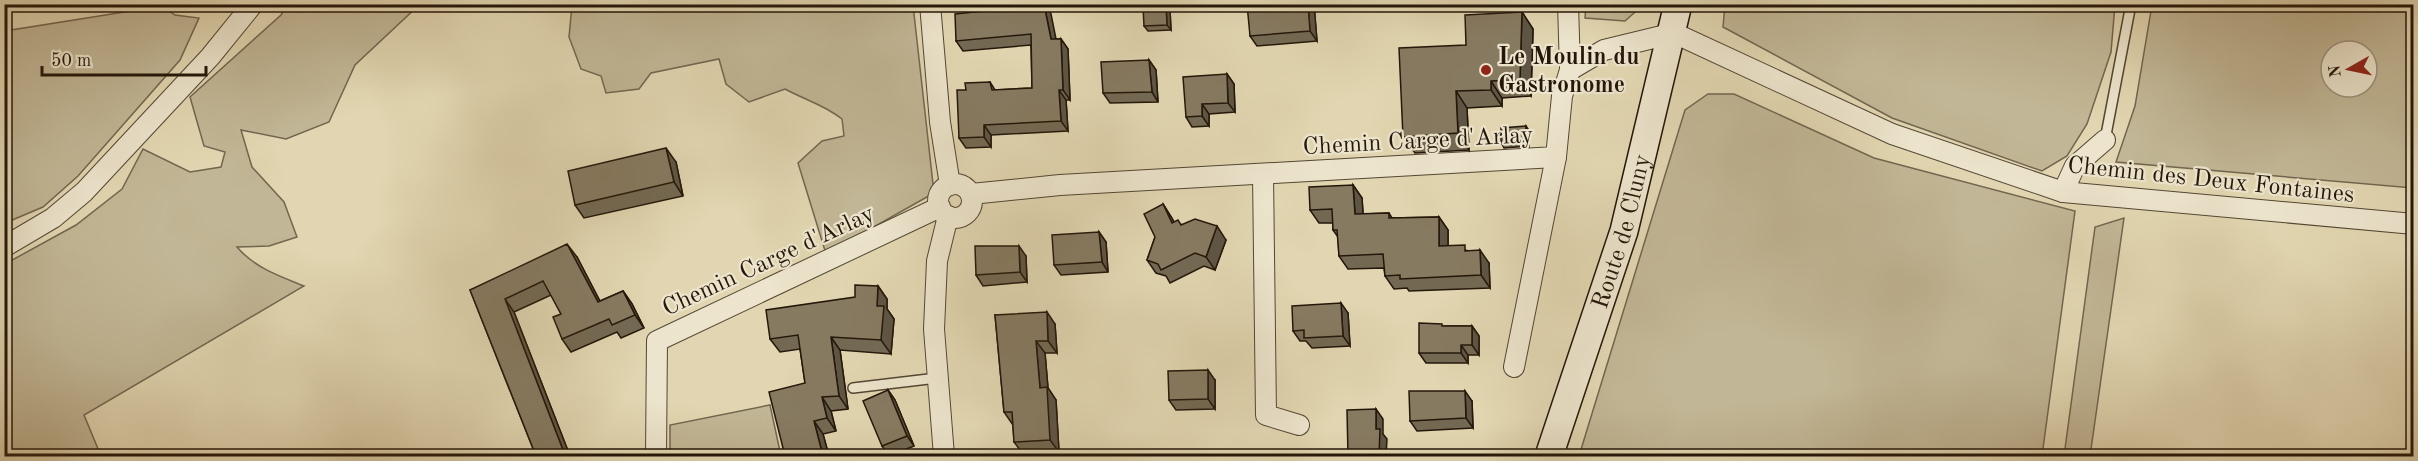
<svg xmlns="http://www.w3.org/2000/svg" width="2418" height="461" font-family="'Old Standard TT',serif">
	<rect width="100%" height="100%" fill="#e1d6b1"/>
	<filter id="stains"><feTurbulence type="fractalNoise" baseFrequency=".00333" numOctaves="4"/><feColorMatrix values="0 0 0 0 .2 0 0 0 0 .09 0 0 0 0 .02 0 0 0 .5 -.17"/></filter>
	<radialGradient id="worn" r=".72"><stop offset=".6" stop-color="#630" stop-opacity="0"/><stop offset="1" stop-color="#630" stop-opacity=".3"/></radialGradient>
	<g fill="#c1b695" stroke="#726650" stroke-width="1.5" fill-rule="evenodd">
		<path d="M287,5H419L355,65L329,122L286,139L241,130L252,167L284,202L297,237L269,246L237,247C255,268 279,276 304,286L84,415L101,456H5V264L76,225L122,189L143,149L190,172L221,167L225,152L204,146L190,97L281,15Z"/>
		<path d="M572,5H913L934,193L826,254L798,163L822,141L844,136L842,119C825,105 805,100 785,89L749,102L726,84L719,59L651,73L639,89L606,93L601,76L581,69L569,37Z"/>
		<path d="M1586,5V4L1643,5L1625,21L1585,18Z"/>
		<path d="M1725,5V4L2115,5L2111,52L2087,124L2067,156L2042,171L1892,118L1723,27Z"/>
		<path d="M2152,5H2413V188L2116,162L2135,106ZM2331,51H2367V87H2331Z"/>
		<path d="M162,6L175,15L199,18L180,60L78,176L43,207L5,223V31Z"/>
		<path d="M1708,94H1734L1874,158L2075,211L2042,456H1579L1685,110Z"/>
		<path d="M2124,218L2090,456H2064L2095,227Z"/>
		<path d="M770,405L781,456H670V425Z"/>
	</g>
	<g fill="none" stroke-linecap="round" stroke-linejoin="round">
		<defs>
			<g id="lane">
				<path d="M2105,140L2131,4"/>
				<path d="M853,388L937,378"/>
			</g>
			<g id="street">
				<path d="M930,4L940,122L950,185"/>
				<path d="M1568,4L1570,70"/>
				<path d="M1263,174L1266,415L1299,425"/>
				<circle cx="955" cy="201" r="17"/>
				<path d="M2063,192L2075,166L2105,140"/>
				<path d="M971,194L1060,185L1556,157L1562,96L1570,70L1604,50L1674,33L1892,134L2063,192L2414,224"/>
				<path d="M4,247L53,218L84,192L210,57L253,4"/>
				<path d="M1514,367L1556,157"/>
				<path d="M656,456L657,341L940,207"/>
				<path d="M944,456L934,329L937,261L948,216"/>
			</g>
			<g id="secondary">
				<path id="s1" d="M1549,456L1624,231L1678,4"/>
			</g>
		</defs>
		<use href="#lane" stroke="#534734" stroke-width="12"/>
		<use href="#street" stroke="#534734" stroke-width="22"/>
		<use href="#secondary" stroke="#24170a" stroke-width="30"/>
		<use href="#lane" stroke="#ece4cc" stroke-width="9"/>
		<use href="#street" stroke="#ece4cc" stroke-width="20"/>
		<use href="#secondary" stroke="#ece4cc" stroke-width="27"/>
	</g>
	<g fill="#736953" stroke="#24170a" stroke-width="1.5">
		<path d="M1314,4L1317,41L1257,46L1250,36Z"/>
		<path d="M993,10L1056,39H1061L1068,49L1070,100H1066L1068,131L991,135V147L966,148L959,138L966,90L990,82L995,90L1032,88L1031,45L963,51L956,41Z"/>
		<path d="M1170,10L1171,30L1148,31L1144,26Z"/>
		<path d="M1522,12L1533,29L1531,96L1502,98V106L1467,108L1469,150L1415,153L1403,137L1466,45Z"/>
		<path d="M1149,60L1156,70L1158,102L1110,103L1103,93Z"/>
		<path d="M1227,74L1234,84L1235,112L1209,114V126L1192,127L1186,117Z"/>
		<path d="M1530,132L1529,146L1504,148L1501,142Z"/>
		<path d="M676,162L683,196L584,218L575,205Z"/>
		<path d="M1353,185L1362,198L1363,214L1389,213L1392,218L1439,217L1448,230V246L1469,251L1489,263L1490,288L1409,291L1407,288L1394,289L1385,276L1384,268L1348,269L1339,256L1338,237L1333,230V223H1319L1310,210Z"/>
		<path d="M1163,204L1174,222L1226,240L1215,270L1204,266L1170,283L1166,276L1156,273L1147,260L1155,237Z"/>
		<path d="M1099,232L1106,242L1108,272L1061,275L1054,265Z"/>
		<path d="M1026,256L1027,282L983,286L976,275Z"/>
		<path d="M577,257L600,301L623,291L632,304L644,328L621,338L617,332L571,352L562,339L561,314L551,295L514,312L570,456H536L470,290Z"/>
		<path d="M878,286L887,299V309L894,319L891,354L840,350L848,409L831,411L836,431L823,434L829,456H785L805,383L800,349L780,352L770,339Z"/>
		<path d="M1348,313L1350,346L1312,348L1306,341H1300L1293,331Z"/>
		<path d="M995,315L1055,324L1057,353H1045L1048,388L1056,400L1059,452L1023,454L1014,442L1013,425L1004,412Z"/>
		<path d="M1444,326H1472L1479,336V355H1468V363H1426L1419,353Z"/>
		<path d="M1215,380V409L1176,410L1169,400Z"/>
		<path d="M888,390L895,400L914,446L889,456L882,446Z"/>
		<path d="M1472,401L1473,428L1417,431L1410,421Z"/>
	</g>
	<g fill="#5e5544" stroke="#24170a" stroke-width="1.5">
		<path d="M1044,4H1049L1058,49L1051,39Z"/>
		<path d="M1308,4H1314L1317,41L1310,31Z"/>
		<path d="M1166,5L1170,10L1171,30L1167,25Z"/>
		<path d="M1522,12L1533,29L1531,96L1520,80Z"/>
		<path d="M1061,39L1068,49L1070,100L1063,90Z"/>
		<path d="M1149,60L1156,70L1158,102L1152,92Z"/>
		<path d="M1227,74L1234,84L1235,112L1228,103Z"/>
		<path d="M1491,81L1502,98V106L1491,90Z"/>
		<path d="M1059,90L1066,100L1068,131L1061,121Z"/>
		<path d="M1456,91L1467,108L1469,150L1458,133Z"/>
		<path d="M1202,104L1209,114V126L1202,116Z"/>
		<path d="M984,125L991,135V147L984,137Z"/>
		<path d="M1526,126L1530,132L1529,146L1525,141Z"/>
		<path d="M666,148L676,162L683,196L674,182Z"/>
		<path d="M1353,185L1362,198L1364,227L1355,214Z"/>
		<path d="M1163,204L1172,218L1181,236L1172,223Z"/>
		<path d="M1439,217L1448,230V259L1439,246Z"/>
		<path d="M1217,226L1226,240L1215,270L1206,257Z"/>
		<path d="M1099,232L1106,242L1108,272L1102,262Z"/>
		<path d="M567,244L577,257L607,315L598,302Z"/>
		<path d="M1019,246L1026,256L1027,282L1020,272Z"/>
		<path d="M1480,250L1489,263L1490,288L1481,275Z"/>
		<path d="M878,286L887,299V309L894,319L891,354L881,340L877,306Z"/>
		<path d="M623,291L632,304L644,328L635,315Z"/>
		<path d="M505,299L514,312L570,456H568L563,450Z"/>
		<path d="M1341,303L1348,313L1350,346L1343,336Z"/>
		<path d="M1047,312L1055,324L1057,353L1048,341Z"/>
		<path d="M1472,326L1479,336V355L1472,345Z"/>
		<path d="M831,337L840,350L848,409L839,396Z"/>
		<path d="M1036,341L1045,353L1048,388L1056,400L1059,452L1050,440L1040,388Z"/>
		<path d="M1461,345L1468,355V363L1461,353Z"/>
		<path d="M1208,370L1215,380V409L1208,399Z"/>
		<path d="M888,390L895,400L914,446L907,436Z"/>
		<path d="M1465,391L1472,401L1473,428L1466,418Z"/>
		<path d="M822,397L831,411L836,431L827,418Z"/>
		<path d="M1376,409L1383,419V434L1387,439L1386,456H1379L1376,429Z"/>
		<path d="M814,421L823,434L829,456H825L822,452Z"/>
	</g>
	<g fill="#867a61" stroke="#24170a" stroke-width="1.5">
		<path d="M1002,4H1044L1051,39H1061L1063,90H1059L1061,121L984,125V137L959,138L957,90H966L965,83L990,82L992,90L1032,88L1031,34L956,41L955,14L993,10V5Z"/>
		<path d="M1247,4H1308L1310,31L1250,36Z"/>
		<path d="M1166,5L1167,25L1144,26L1143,6Z"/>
		<path d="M1522,12L1520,80L1491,81V90L1456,91L1458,133L1403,137L1399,48L1466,45L1465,15Z"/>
		<path d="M1149,60L1152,92L1103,93L1101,62Z"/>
		<path d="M1227,74L1228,103L1202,104V116L1186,117L1183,77Z"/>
		<path d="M1526,126L1525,141L1501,142V128Z"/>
		<path d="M666,148L674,182L575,205L568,171Z"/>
		<path d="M1353,185L1355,214L1389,213V218L1439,217V246L1465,245V251L1480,250L1481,275L1400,279V275L1385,276L1383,254L1339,256L1337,230H1333L1332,209L1310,210L1309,187Z"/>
		<path d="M1163,204L1172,223L1178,220L1181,225L1195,219L1217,226L1206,257L1195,253L1161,270L1158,264L1147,260L1155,237L1144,214Z"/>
		<path d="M1099,232L1102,262L1054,265L1052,235Z"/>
		<path d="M567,244L598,302L623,291L635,315L612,325L609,319L562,339L553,317L561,314L543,281L505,299L563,450L546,456H536L470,290Z"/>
		<path d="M975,246H1019L1020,272L976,275Z"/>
		<path d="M855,285L878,286L877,306H884L881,340L831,337L839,396L822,397L827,418L814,421L822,452L805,456H785L769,392L805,383L798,335L770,339L766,310L855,297Z"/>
		<path d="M1341,303L1343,336L1304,338V330L1293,331L1292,306Z"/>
		<path d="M1047,312L1048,341H1036L1040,388L1047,387L1050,440L1014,442L1012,412H1004L995,315Z"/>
		<path d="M1419,323L1442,324V326H1472V345H1461V353H1419Z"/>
		<path d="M1208,370V399L1169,400L1168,371Z"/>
		<path d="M888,390L907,436L882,446L863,401Z"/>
		<path d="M1409,391H1465L1466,418L1410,421Z"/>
		<path d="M1376,409V429H1380L1379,456H1348L1347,410Z"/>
	</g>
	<circle fill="#8f2418" stroke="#ece4cc" stroke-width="2" cx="1486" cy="70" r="6"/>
	<g text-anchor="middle" stroke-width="4.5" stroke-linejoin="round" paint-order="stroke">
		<g font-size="24" font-weight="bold" fill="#24170a" stroke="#ece4cc" text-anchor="start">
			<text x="1498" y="64">Le Moulin du<tspan x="1498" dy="28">Gastronome</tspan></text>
		</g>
		<g font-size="24" fill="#24170a" stroke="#ece4cc">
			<text transform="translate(1418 140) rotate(-3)" y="8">Chemin Carge d'Arlay</text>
			<text transform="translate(2211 179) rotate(6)" y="8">Chemin des Deux Fontaines</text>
			<text dy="8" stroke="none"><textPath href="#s1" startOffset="236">Route de Cluny</textPath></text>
			<text transform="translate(768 260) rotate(-25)" y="8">Chemin Carge d'Arlay</text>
		</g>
	</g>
	<rect width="2418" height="461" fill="none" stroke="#e1d6b1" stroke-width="24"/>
	<rect x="6" y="6" width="2406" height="449" fill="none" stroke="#24170a" stroke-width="3"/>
	<rect x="12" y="12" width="2394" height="437" fill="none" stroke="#24170a" stroke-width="1.5"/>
	<g transform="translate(2349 69) rotate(261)"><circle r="28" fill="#ece4cc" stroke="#9c927e" stroke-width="1.5"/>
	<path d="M0-4.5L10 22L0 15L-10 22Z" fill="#8f2418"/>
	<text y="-9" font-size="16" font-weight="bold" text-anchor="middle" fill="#24170a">N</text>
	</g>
	<path d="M42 66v9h164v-9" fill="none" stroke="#24170a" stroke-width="3"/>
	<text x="51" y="66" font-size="18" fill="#24170a" stroke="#ece4cc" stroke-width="4.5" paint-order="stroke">50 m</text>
	<rect width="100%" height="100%" filter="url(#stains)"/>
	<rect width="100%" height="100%" fill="url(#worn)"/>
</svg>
